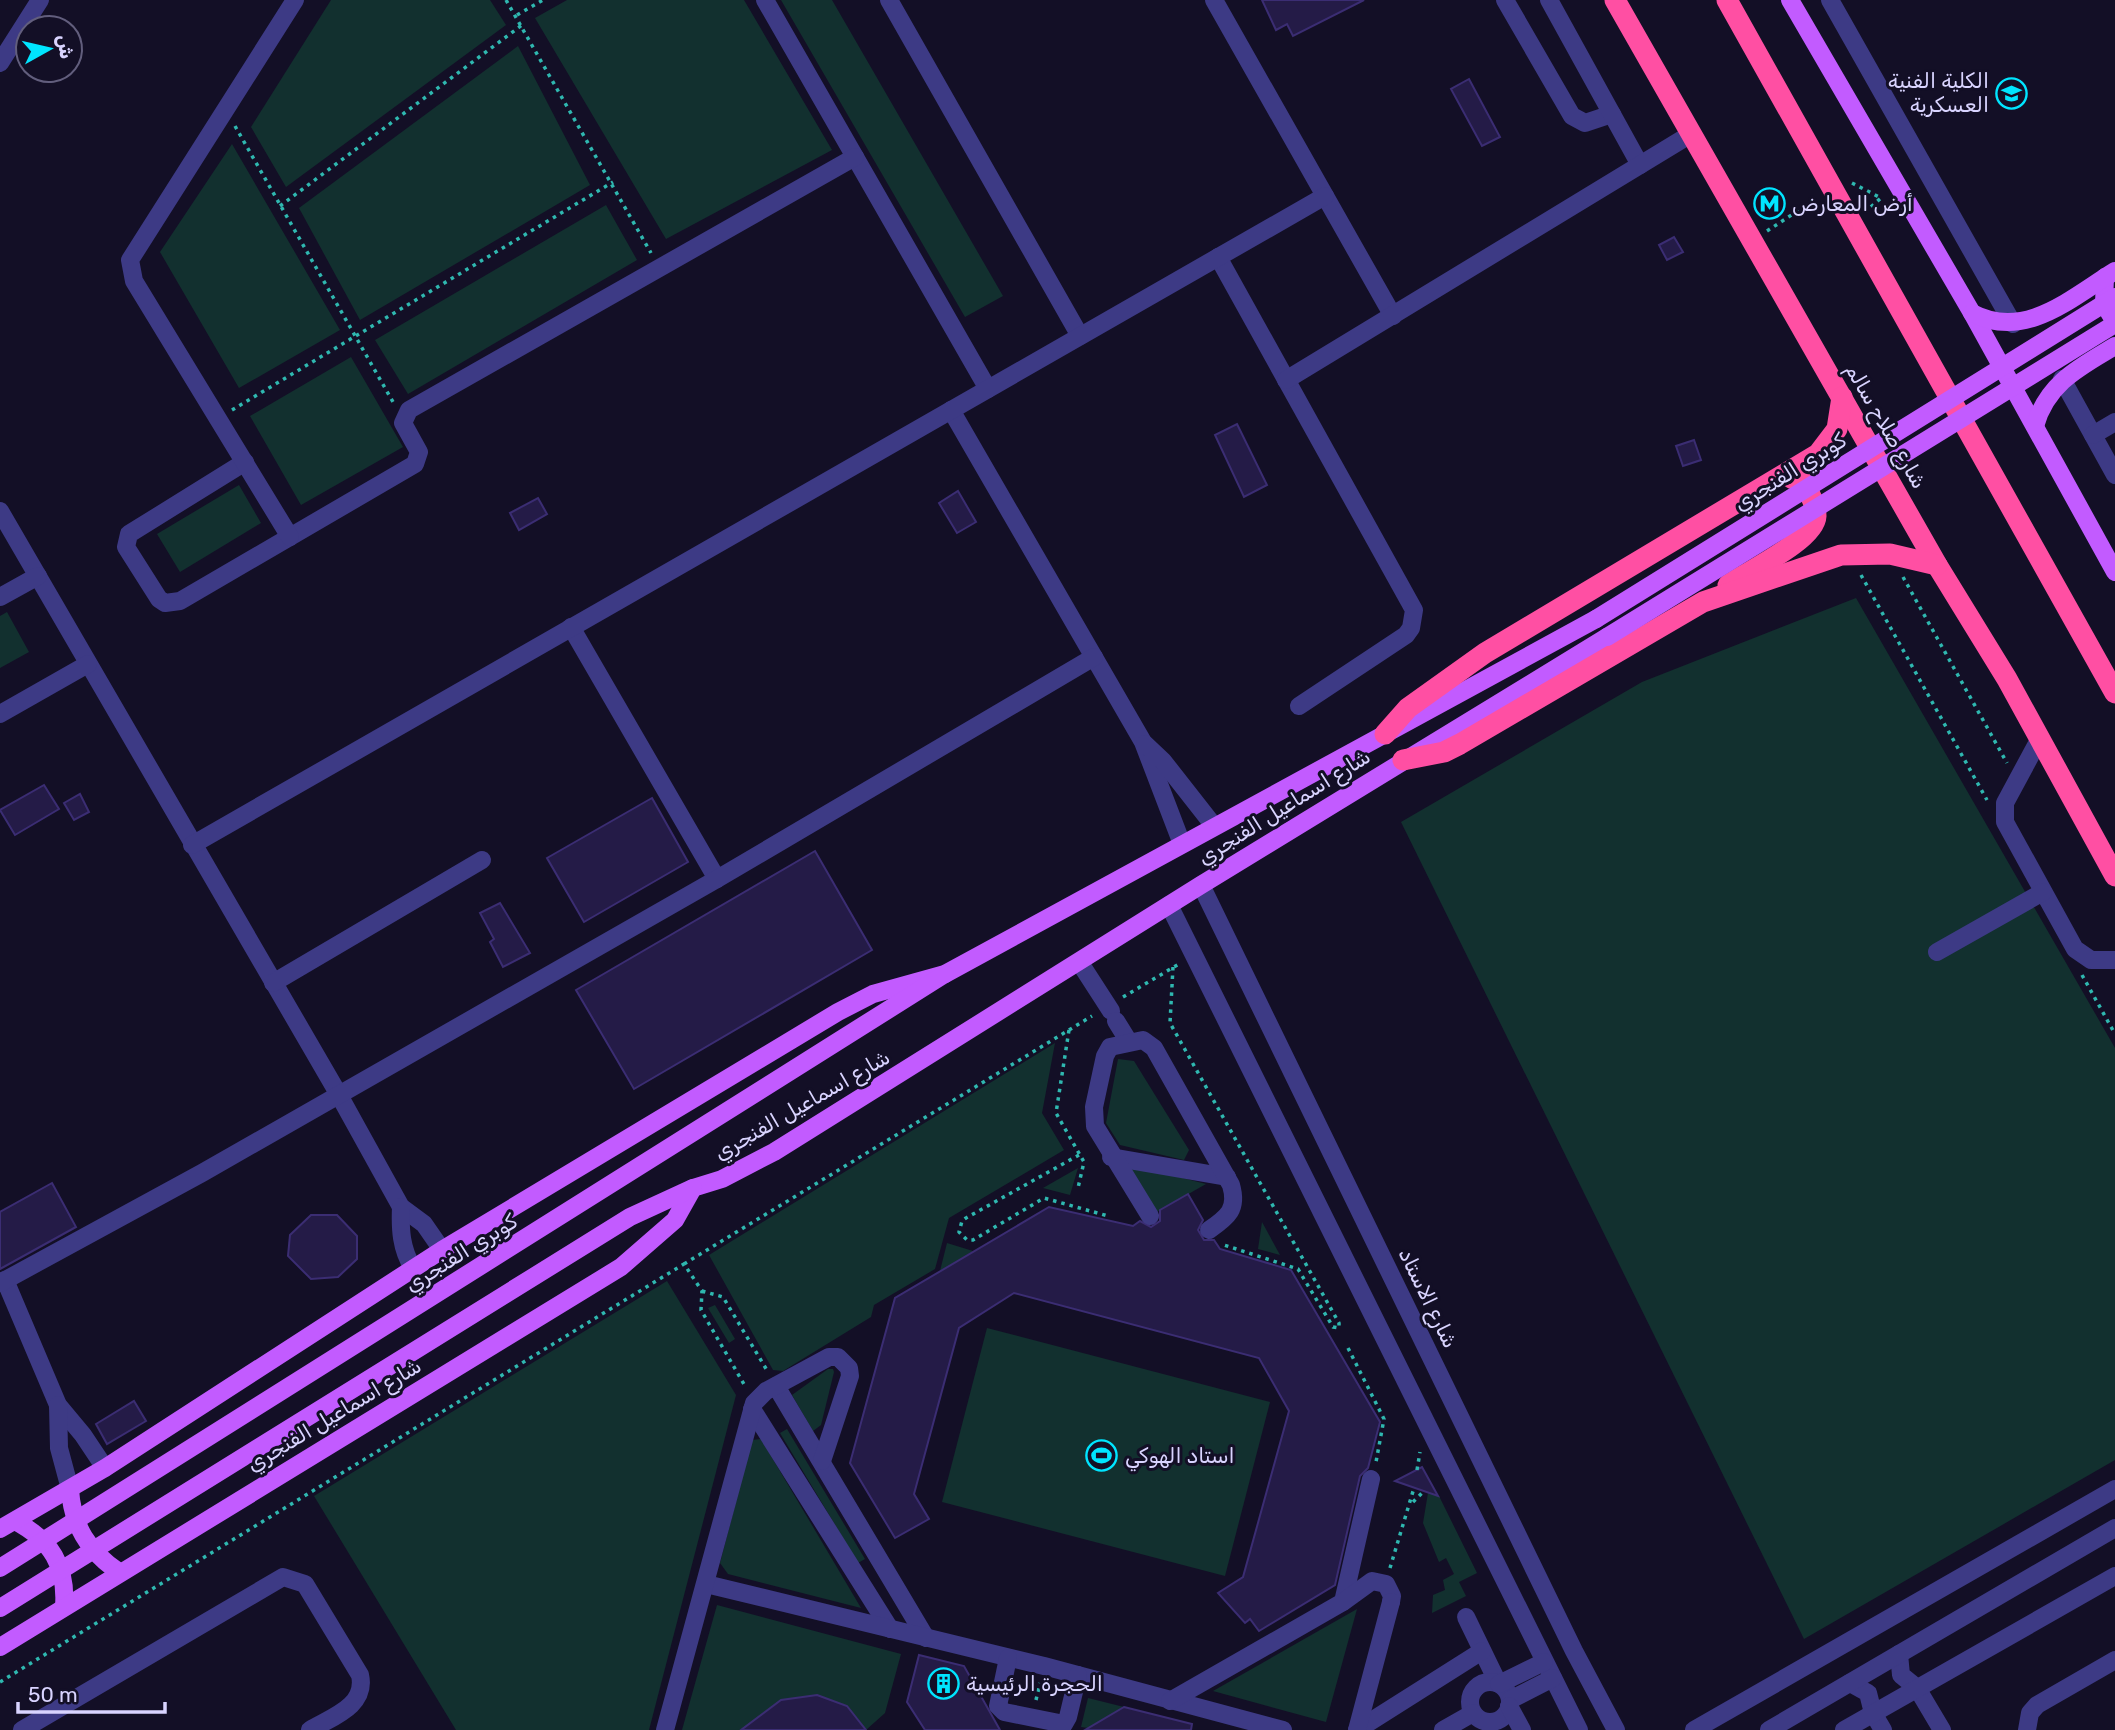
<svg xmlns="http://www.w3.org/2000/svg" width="2115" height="1730" font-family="Rubik,'Noto Naskh Arabic',sans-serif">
	<rect width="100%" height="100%" fill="#130f26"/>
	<g fill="#12302f">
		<path d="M331,0H490L506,25L286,187L251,127Z"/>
		<path d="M567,0H744L832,150L666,239L535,18Z"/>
		<path d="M781,0H832L1003,296L965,317Z"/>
		<path d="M518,46L590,185L360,320L299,208Z"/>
		<path d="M232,144L340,330L239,388L160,252Z"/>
		<path d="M606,205L637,260L408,394L375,340Z"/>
		<path d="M351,357L403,447L301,505L250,416Z"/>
		<path d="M239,485L261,523L180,572L157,534Z"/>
		<path d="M1856,598L2115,1048V1460L1804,1639L1401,822L1642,682Z"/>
		<path d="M7,612L29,652L0,668V616Z"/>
		<path d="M1055,1043L1042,1113L1064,1150L949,1218L935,1269L874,1305L871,1317L783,1371L773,1370L709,1255Z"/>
		<path d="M1118,1059L1134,1061L1189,1150L1184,1160L1120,1145L1106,1123Z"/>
		<path d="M1136,1166L1206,1184L1155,1213L1130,1171Z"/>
		<path d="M1078,1168L1070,1195L1043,1188Z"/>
		<path d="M1262,1222L1280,1255L1258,1249Z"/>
		<path d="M947,1243L973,1251L940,1271Z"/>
		<path d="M667,1281L736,1395L649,1730H456L314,1496Z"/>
		<path d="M715,1305L735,1339L729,1343L708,1308Z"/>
		<path d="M987,1328L1270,1402L1225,1576L942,1502Z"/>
		<path d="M828,1369H833L834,1372L821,1425L813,1431L792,1395Z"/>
		<path d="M787,1429L865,1559L858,1563L780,1433Z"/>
		<path d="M761,1439L861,1608L728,1574L720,1563L752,1440Z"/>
		<path d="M1428,1493L1439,1496L1477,1573L1459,1582L1466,1596L1432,1613L1433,1595L1445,1590L1443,1580L1454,1574L1446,1558L1439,1562L1423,1523Z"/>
		<path d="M717,1605L901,1654L885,1713L866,1730C839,1683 777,1687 747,1730H682Z"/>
		<path d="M1357,1609L1326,1722L1213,1691Z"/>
		<path d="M1088,1698L1124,1707L1088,1728L1081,1727Z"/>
	</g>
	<g fill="#241b47" stroke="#3b2d73" stroke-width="2">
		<path d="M1262,0H1364L1293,36L1287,24L1276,30Z"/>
		<path d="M1469,79L1500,137L1482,146L1451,89Z"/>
		<path d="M1674,237L1683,252L1667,260L1659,245Z"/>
		<path d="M1237,424L1267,485L1244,497L1215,435Z"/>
		<path d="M1694,440L1701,460L1683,466L1676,446Z"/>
		<path d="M958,491L976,522L957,533L939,503Z"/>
		<path d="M538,498L547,514L519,530L510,513Z"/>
		<path d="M44,785L59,809L15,835L0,810Z"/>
		<path d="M80,794L89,812L74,820L64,803Z"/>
		<path d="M652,798L688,862L584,922L547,858Z"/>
		<path d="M815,851L872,950L634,1089L576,990Z"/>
		<path d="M500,903L530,953L503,967L490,942L494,939L480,913Z"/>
		<path d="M52,1183L76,1227L0,1269V1212Z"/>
		<path d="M1188,1194L1203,1220L1198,1230L1204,1240H1214L1220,1249L1291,1270L1380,1422L1368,1468L1360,1476L1335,1585L1259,1631L1250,1619L1245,1623L1218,1593L1243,1577L1289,1411L1259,1358L1014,1293L959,1328L914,1494L929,1519L895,1538L850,1463L895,1298L1049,1207L1133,1226L1140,1221L1151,1227L1160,1221V1210Z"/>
		<path d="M311,1215H337L357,1236V1259L338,1277L311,1279L288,1256L290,1235Z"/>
		<path d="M134,1401L146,1421L107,1444L96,1424Z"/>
		<path d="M1422,1467L1438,1496L1395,1481Z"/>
		<path d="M919,1655L964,1666L1000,1730H925L907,1702Z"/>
		<path d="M817,1695L847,1706L866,1730H741L781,1700Z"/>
		<path d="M1124,1707L1192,1724L1191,1730H1085Z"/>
	</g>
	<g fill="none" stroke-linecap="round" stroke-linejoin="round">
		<g stroke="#2fb8b0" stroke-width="3.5" stroke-dasharray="3.5 5" stroke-linecap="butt">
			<path d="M506,0L651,253"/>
			<path d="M517,15L543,0"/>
			<path d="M235,126L393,402"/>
			<path d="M1852,183L1881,198L1866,211"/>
			<path d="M280,206L522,25"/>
			<path d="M1767,231L1816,199"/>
			<path d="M232,410L613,182"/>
			<path d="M1861,575L1987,800"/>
			<path d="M1903,577L2007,763"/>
			<path d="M1173,967L1170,1023L1339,1323V1328L1333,1327L1298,1269L1221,1244"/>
			<path d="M2082,975L2115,1034"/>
			<path d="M1123,997L1179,964"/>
			<path d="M1069,1030L1056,1113L1084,1162L1078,1188"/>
			<path d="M1079,1155L966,1218L962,1221L959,1232L967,1240H973L1044,1198L1108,1216"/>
			<path d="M684,1264L1092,1016"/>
			<path d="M702,1291L723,1297L768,1372"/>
			<path d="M1348,1348L1384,1419L1376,1462"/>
			<path d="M1417,1470L1420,1452"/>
			<path d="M1413,1502L1424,1491"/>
			<path d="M1390,1568L1414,1488"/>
			<path d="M0,1682L684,1264L702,1291L701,1310L745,1386"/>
			<path d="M1036,1700L1040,1683"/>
		</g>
		<g stroke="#3d3a85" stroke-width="18">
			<path d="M765,0L988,389"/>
			<path d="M889,0L1080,336"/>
			<path d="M1214,0L1393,316"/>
			<path d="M1505,0L1572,116L1585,123L1612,114"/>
			<path d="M1549,0L1640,165"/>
			<path d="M1830,0L2013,324"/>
			<path d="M0,63L40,0"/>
			<path d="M1218,257L1414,610L1411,628L1406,635L1299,706"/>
			<path d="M2062,379L2115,475"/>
			<path d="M1286,380L1691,134"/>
			<path d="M951,410L1143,742L1182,844"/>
			<path d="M2093,435L2115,422"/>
			<path d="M245,462L129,534L126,547L159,599L165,603L180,601L415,464L419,452L403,423L409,410L855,157"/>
			<path d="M0,511L339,1095L401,1207L424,1224L442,1250"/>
			<path d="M290,537L134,281L130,260L295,0"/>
			<path d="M0,597L38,576"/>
			<path d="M571,627L717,879"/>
			<path d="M0,714L88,664"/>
			<path d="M2040,738L2005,803V822L2075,949L2091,960H2115"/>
			<path d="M1145,744L1163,761L1214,826"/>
			<path d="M192,845L1325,196"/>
			<path d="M1201,885L1574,1651L1616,1730"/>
			<path d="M1169,905L1579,1730"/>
			<path d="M1937,952L2043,892"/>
			<path d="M1080,963L1111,1011"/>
			<path d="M273,983L482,860"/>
			<path d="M1116,1021L1129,1042"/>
			<path d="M1111,1157L1227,1177"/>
			<path d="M401,1207C400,1229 401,1249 413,1268"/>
			<path d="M1150,1216L1095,1126L1094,1107L1105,1056L1110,1047L1143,1040L1154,1048L1231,1185C1238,1209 1228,1217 1209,1230"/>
			<path d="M5,1280L58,1405L83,1435L105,1468"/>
			<path d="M0,1283L202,1173L717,879L1094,657"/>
			<path d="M776,1386L926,1638"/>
			<path d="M58,1405L59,1448L70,1489"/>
			<path d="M752,1409L890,1629"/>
			<path d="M706,1584L1044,1666L1283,1730"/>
			<path d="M1343,1602L1371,1479"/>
			<path d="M1466,1617L1498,1683"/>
			<path d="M1899,1654L1901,1675L1917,1688L1942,1730"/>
			<path d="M1008,1658L998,1706L1004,1712L1064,1724L1068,1717L1078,1675"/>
			<circle cx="1490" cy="1702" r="20"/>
			<path d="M1850,1683L1868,1693L1873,1713L1883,1730"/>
			<path d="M1499,1684L1544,1662"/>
			<path d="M1510,1700L1553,1678"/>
			<path d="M1170,1701L1343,1602L1372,1581L1386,1584L1392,1596L1391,1602"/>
			<path d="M1509,1706L1522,1730"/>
			<path d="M22,1730L283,1577L305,1584L360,1675C367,1706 332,1717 310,1730"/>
			<path d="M665,1730L754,1403L766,1391L829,1357H838L849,1368L850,1376L822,1461"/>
			<path d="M1357,1730L1482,1651"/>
			<path d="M1443,1730L1473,1713"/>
			<path d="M1694,1730L2115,1489"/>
			<path d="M1769,1730L2115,1528"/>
			<path d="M1844,1730L2115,1576"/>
			<path d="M2027,1730L2030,1713L2037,1705L2115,1660"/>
		</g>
		<g stroke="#c25bff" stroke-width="18">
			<path d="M1790,0L1972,313L2115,572"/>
			<path d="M2105,277L2104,304L2115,322"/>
			<path d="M1972,313C2025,341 2071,298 2115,271"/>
			<path d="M2035,426C2047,383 2080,367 2115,346"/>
			<path d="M70,1489C72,1526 89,1552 119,1572"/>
			<path d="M15,1521C51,1540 67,1566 64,1607"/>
			<path d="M0,1529L105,1468L442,1250L838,1012L873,994L945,974L1596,619"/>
			<path d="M0,1647L621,1267L675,1220L693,1188L722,1179L774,1152L1201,885L1607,637"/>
		</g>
		<g stroke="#ff4fa3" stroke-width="21">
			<path d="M1615,0L1937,565L2007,679L2115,876"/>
			<path d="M1727,0L2115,693"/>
			<path d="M1728,585C1748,571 1815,540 1816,516C1816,503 1808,491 1802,481L1791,478"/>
			<path d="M1385,734L1408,708L1485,653L1818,454L1837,429L1842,397"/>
			<path d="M1403,760L1444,752L1460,744L1703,602L1841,555L1890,554L1937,565"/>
		</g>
		<path stroke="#3d3a85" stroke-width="18" d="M1357,1730L1391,1602"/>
		<g stroke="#c25bff" stroke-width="18">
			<path d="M1596,619L2115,297"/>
			<path d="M1607,637L2115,324"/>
			<path d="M0,1568L945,974"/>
			<path d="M0,1608L630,1217L693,1188"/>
		</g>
	</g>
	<defs>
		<symbol id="university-ring" viewBox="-11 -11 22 22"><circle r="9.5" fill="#130f26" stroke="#00e5ff" stroke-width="1.5"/><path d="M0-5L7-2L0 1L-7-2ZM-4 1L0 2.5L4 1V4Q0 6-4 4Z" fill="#00e5ff"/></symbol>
		<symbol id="metro-ring" viewBox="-11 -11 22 22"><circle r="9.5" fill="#130f26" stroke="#00e5ff" stroke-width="1.5"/><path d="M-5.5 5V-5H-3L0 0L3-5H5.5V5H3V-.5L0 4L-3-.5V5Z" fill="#00e5ff"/></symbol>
		<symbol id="stadium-ring" viewBox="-11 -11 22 22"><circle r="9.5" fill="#130f26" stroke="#00e5ff" stroke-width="1.5"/><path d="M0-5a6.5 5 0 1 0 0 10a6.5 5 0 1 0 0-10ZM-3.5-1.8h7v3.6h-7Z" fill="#00e5ff"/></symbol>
		<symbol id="building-ring" viewBox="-11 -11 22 22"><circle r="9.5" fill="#130f26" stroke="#00e5ff" stroke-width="1.5"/><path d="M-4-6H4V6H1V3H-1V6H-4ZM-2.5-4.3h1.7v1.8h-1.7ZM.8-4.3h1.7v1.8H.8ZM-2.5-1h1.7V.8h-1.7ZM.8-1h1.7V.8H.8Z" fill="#00e5ff"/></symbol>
	</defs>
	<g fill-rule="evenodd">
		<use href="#university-ring" x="1994" y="76" width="35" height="35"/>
		<use href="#metro-ring" x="1752" y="186" width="35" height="35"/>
		<use href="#stadium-ring" x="1084" y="1438" width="35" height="35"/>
		<use href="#building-ring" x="926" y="1666" width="35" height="35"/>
	</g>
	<g text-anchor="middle" stroke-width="6" stroke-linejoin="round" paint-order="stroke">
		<g font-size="21" fill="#d9d4ff" stroke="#130f26" text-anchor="start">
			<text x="1989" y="88" text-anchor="end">الكلية الفنية<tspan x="1989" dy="24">العسكرية</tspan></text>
			<text x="1792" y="211">أرض المعارض</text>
			<text x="1125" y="1463">استاد الهوكي</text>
			<text x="966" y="1691">الحجرة الرئيسية</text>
		</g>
		<g font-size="21" fill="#d9d4ff" stroke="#130f26">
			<text transform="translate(1886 426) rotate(60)" y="7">شارع صلاح سالم</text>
			<text transform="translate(1790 472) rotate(-32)" y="7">كوبري الفنجري</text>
			<text transform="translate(1284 807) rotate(-32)" y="7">شارع اسماعيل الفنجري</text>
			<text transform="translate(802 1105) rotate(-30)" y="7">شارع اسماعيل الفنجري</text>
			<text transform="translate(461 1253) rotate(-32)" y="7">كوبري الفنجري</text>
			<text transform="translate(1428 1298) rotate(64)" y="7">شارع الاستاد</text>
			<text transform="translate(334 1415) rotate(-31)" y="7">شارع اسماعيل الفنجري</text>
		</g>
	</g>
	<g transform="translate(49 49) rotate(82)"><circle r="33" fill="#130f26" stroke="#625e7d" stroke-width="2"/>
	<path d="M0-5L12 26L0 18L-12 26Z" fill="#00e5ff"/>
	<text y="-10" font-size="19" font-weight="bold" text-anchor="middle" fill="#d9d4ff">ش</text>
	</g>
	<path d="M18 1702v10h147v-10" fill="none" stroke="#d9d4ff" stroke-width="3.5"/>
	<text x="28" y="1702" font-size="21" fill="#d9d4ff" stroke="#130f26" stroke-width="5" paint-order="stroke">50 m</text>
</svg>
